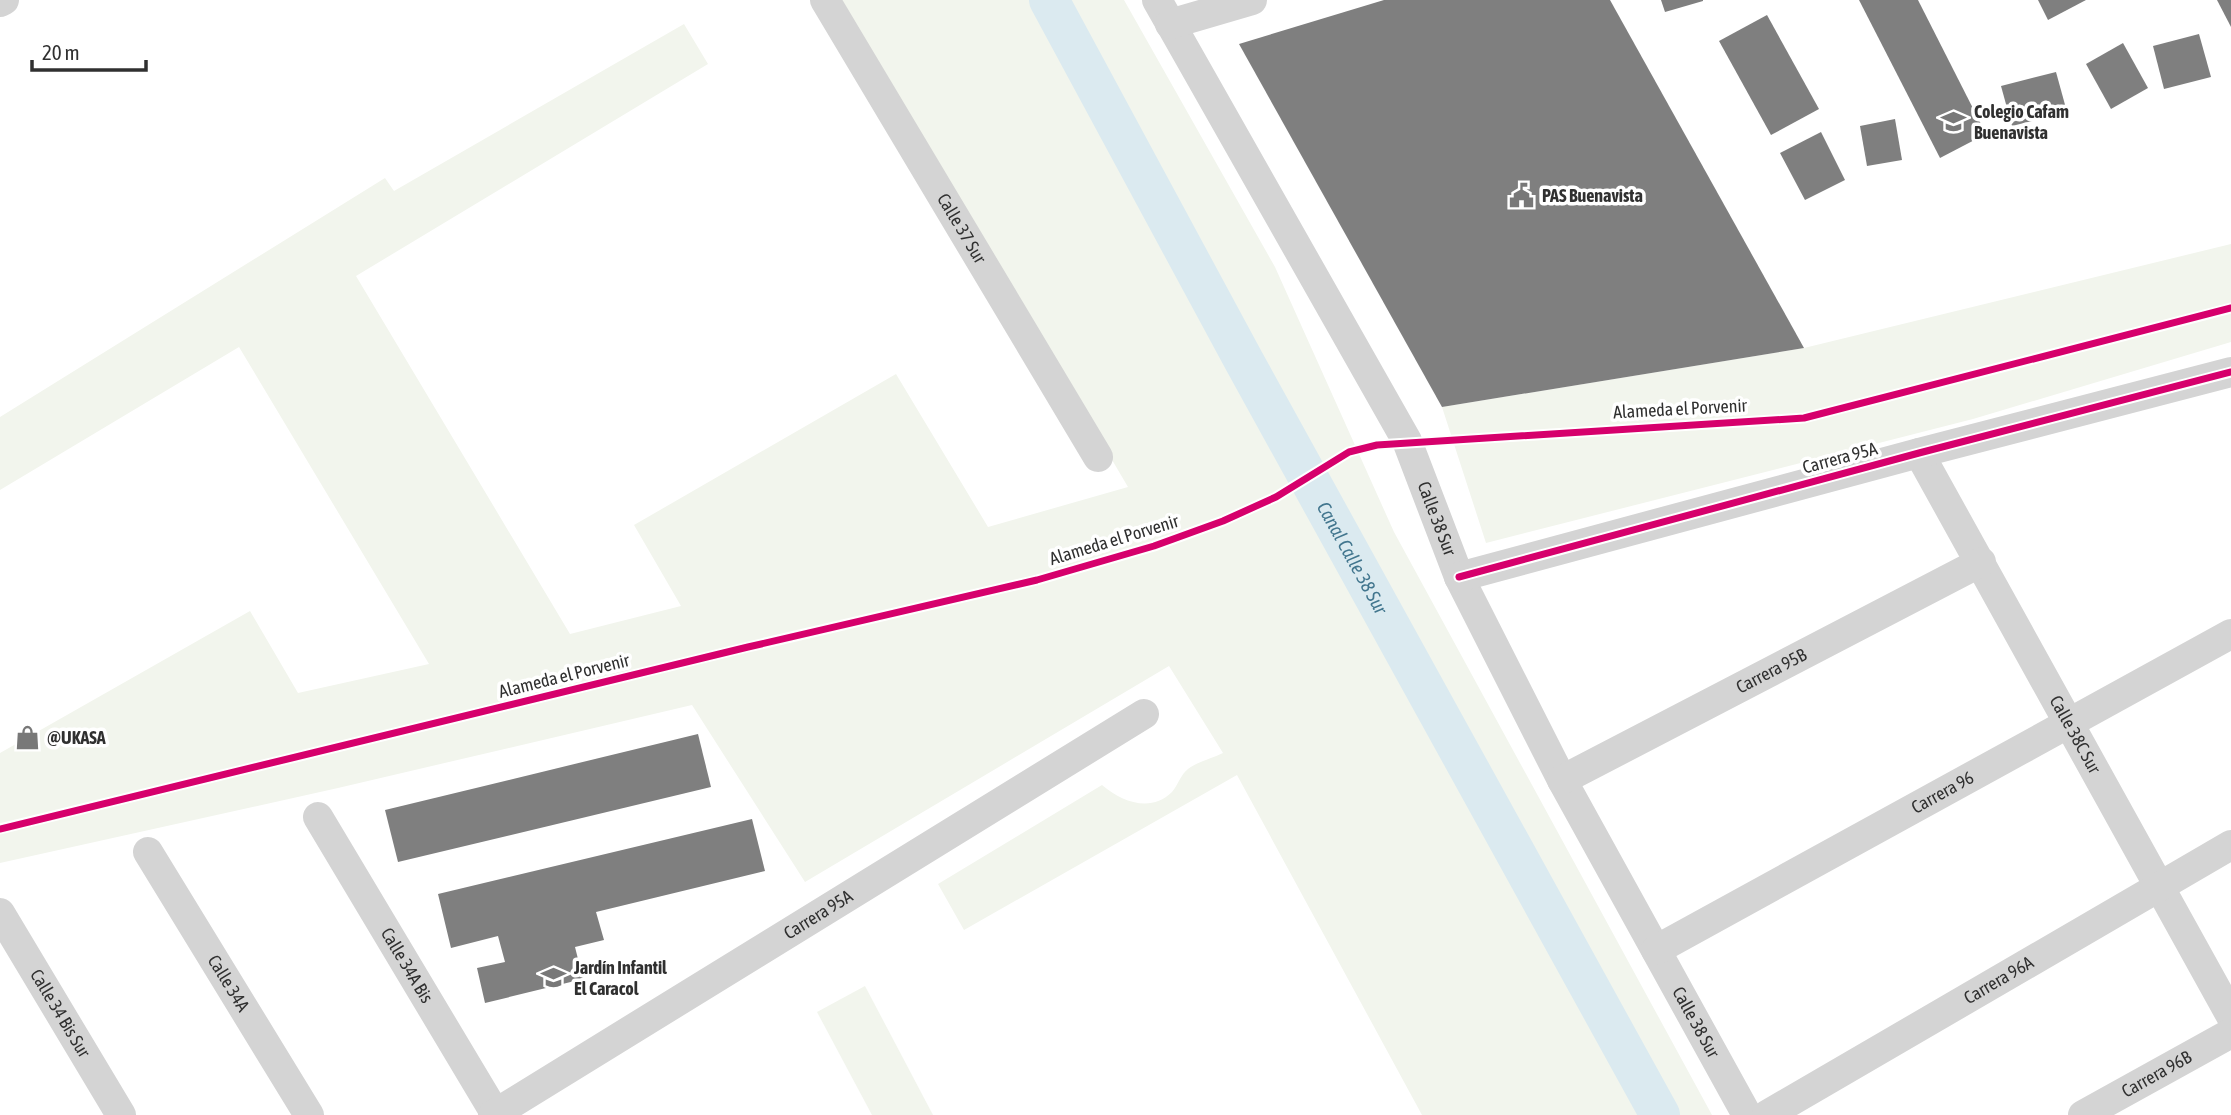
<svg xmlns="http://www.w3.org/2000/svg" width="2231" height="1115" font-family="'Asap Condensed',sans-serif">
	<rect width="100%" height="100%" fill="#fff"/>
	<g fill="#f2f5ed">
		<path d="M841,0H1124L1275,267L1394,532L1712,1115H1422L1237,775L964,930L938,884L1102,785C1122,802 1151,813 1172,792C1178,785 1181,774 1188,769C1197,762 1213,758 1223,753L1169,666L805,882L692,705L338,788L0,863V753L250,611L298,693L429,664L239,347L0,490V417L385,178L394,191L684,24L708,64L356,276L570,634L681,606L634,525L896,374L988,527L1128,487Z"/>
		<path d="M2231,244V342L1973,419L1486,543L1442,407L1804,348Z"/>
		<path d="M865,986L933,1115H872L817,1012Z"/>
	</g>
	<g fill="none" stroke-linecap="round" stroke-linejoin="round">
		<path stroke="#dbeaf0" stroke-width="40" id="s1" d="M1049,0L1244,361L1660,1115"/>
	</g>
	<g fill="#7f7f7f">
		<path d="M1384,0H1610L1804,348L1442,407L1239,44Z"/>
		<path d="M1661,0H1703V1L1665,12Z"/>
		<path d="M1859,0H1918L1986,134L1940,158Z"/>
		<path d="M2038,0H2086L2048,20Z"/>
		<path d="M2217,0H2231V27Z"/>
		<path d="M1767,15L1819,109L1771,135L1719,41Z"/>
		<path d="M2199,34L2211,77L2164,89L2153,46Z"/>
		<path d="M2123,43L2148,88L2111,109L2086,64Z"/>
		<path d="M2056,72L2067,112L2012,126L2001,86Z"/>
		<path d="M1895,119L1902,160L1867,166L1860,126Z"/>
		<path d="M1821,132L1845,180L1805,200L1780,153Z"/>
		<path d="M698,734L711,787L398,862L385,810Z"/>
		<path d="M752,819L765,871L596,912L604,940L575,947L583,979L485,1003L477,968L505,962L498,936L451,948L438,894Z"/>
	</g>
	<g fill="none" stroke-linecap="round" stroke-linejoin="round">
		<g stroke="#d4d4d4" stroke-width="30">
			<path id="s2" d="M825,0L1098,457"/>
			<path id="s3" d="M1157,0L1407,441L1459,577L1562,780L1747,1115"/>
			<path d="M0,2L4,0"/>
			<path d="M1170,24L1252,0"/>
			<path id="s4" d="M1919,453L2231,1016"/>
			<path d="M1459,577L1919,453L2231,372"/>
			<path id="s5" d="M1562,780L1981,562"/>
			<path id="s6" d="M318,817L495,1113"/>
			<path id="s7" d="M148,852L309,1115"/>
			<path id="s8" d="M0,913L121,1115"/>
			<path id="s9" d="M1656,950L2231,634"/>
			<path id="s10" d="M493,1115L1144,714"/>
			<path id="s11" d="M1767,1115L2231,845"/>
			<path id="s12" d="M2083,1115L2231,1033"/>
		</g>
		<defs>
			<g id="cycleway">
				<path d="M1459,577L1919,453L2231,372"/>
				<path d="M0,829L748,647L1037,580L1154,546L1223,521L1276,497L1349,452L1377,445L1804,418L2231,308"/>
			</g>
		</defs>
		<use href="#cycleway" stroke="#fff" stroke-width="11"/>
		<use href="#cycleway" stroke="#d6006c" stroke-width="7"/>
	</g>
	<defs>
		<symbol id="school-bare" viewBox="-9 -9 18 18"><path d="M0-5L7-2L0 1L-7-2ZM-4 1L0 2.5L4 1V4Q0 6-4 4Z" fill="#787878" stroke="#fff" stroke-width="2.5" paint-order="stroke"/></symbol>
		<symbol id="civic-bare" viewBox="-9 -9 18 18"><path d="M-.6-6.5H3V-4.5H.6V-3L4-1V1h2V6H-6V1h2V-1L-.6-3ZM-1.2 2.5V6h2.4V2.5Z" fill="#787878" stroke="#fff" stroke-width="2.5" paint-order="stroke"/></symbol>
		<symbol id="shop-bare" viewBox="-9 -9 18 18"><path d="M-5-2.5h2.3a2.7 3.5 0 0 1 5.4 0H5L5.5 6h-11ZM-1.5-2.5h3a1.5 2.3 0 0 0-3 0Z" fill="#787878" stroke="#fff" stroke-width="2.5" paint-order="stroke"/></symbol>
	</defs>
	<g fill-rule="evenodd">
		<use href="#school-bare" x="1936" y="104" width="35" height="35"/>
		<use href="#civic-bare" x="1504" y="178" width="35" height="35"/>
		<use href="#shop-bare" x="10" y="720" width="35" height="35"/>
		<use href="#school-bare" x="536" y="960" width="35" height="35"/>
	</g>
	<g text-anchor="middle" stroke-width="7" stroke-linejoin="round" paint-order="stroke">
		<g font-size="18" font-weight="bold" fill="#303030" stroke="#fff" text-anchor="start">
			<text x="1974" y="118">Colegio Cafam<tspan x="1974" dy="21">Buenavista</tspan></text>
			<text x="1542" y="202">PAS Buenavista</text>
			<text x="47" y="744">@UKASA</text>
			<text x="574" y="974">Jardín Infantil<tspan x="574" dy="21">El Caracol</tspan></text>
		</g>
		<g font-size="18" fill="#303030" stroke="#fff">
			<text dy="6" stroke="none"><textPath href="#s2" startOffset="266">Calle 37 Sur</textPath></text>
			<text transform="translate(1680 409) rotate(-3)" y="6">Alameda el Porvenir</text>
			<text transform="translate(1840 458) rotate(-15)" y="6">Carrera 95A</text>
			<text dy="6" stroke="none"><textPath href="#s3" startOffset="590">Calle 38 Sur</textPath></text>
			<text transform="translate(1114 540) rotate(-17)" y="6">Alameda el Porvenir</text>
			<text dy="6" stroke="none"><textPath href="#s5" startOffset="236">Carrera 95B</textPath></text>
			<text transform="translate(564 676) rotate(-14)" y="6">Alameda el Porvenir</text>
			<text dy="6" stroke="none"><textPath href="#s4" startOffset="322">Calle 38C Sur</textPath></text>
			<text dy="6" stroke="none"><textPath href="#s9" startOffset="327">Carrera 96</textPath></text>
			<text dy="6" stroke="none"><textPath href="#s10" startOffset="382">Carrera 95A</textPath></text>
			<text dy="6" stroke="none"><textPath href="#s6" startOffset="173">Calle 34A Bis</textPath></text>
			<text dy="6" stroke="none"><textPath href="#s11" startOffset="268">Carrera 96A</textPath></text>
			<text dy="6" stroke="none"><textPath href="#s7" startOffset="154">Calle 34A</textPath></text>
			<text dy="6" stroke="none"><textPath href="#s8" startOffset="117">Calle 34 Bis Sur</textPath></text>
			<text dy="6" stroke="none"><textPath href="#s3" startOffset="1157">Calle 38 Sur</textPath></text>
			<text dy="6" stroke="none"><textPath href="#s12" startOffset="84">Carrera 96B</textPath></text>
		</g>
		<g font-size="19" font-style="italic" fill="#42768e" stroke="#fff">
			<text dy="7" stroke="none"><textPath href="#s1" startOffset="635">Canal Calle 38 Sur</textPath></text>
		</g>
	</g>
	<path d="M32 60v10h114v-10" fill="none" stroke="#303030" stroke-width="3.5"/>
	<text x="42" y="60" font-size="21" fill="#303030" stroke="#ffffff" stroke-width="5" paint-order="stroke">20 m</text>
</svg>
